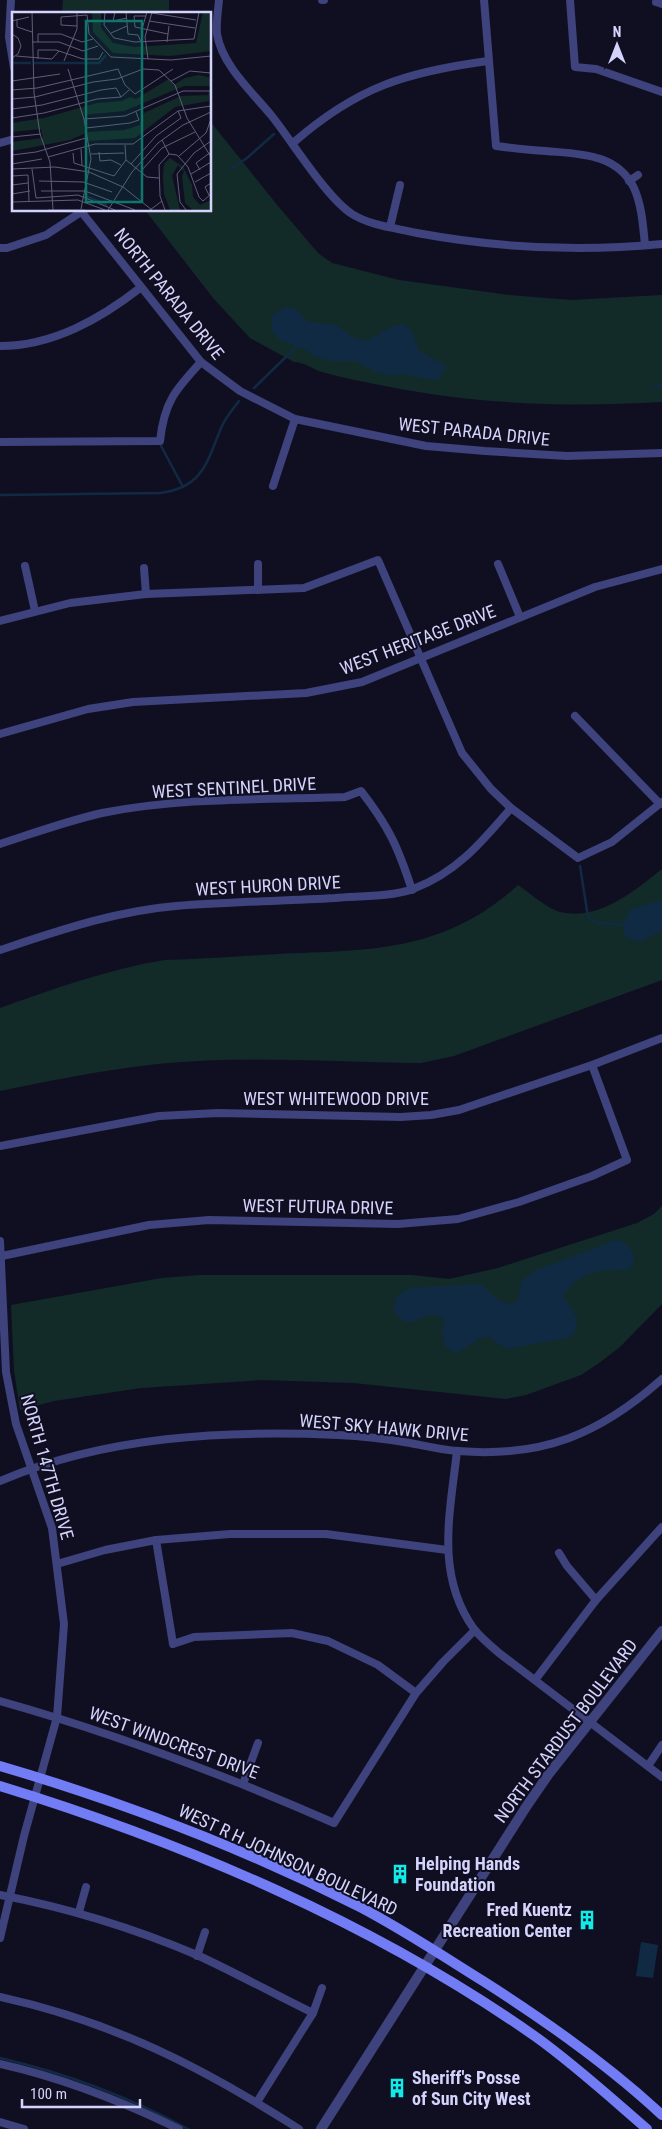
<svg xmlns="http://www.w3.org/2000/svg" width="662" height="2129" font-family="'Roboto Condensed',sans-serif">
	<rect width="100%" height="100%" fill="#100f22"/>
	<g fill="#132b28">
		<path d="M63,0H169V14H62Z"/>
		<path d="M210,121L278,206L318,253L332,263L399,280L509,295L571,300L662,295V402C573,407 488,405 400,389C375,384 347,379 322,372C312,369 305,362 294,362L250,338L213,298L145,210H210Z"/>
		<path d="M662,869V980L454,1056L421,1063C335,1062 242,1055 157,1064C104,1070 52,1080 0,1091V1008C54,989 108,969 165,960C203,959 241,956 279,954C372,950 445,952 518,885C530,893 546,908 560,912C599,921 633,892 662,869Z"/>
		<path d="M662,1206V1304L620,1347L599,1363L581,1375L526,1395L506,1399L354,1383L262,1380L141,1388L54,1401L20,1410L14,1370L11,1305L162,1278L199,1275H412L449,1279L498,1268L637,1223L654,1214Z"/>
	</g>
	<g fill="#112a44">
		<path d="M288,307L295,309L309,322L336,325L356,339L367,341L391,327L403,324L412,331L419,351L447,366L439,378L433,380L404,374L390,375L376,372L355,361H330L313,355L302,348L280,340L272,331V316L280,310Z"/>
		<path d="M662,900V931L639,942L624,936V922L631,909Z"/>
		<path d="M617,1240C631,1243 640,1260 628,1270C602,1268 578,1272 563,1296C573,1313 584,1318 571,1337L507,1349L488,1336C476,1338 468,1348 456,1353L445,1346L442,1333L444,1319C441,1318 435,1315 432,1315C415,1316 409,1333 394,1311C394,1298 398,1293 411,1288L480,1284C493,1292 498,1308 516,1302L520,1293L521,1282L534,1271Z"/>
		<path d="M641,1942L658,1945L653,1978L636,1976Z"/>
	</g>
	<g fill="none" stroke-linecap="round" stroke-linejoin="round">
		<g stroke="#112a44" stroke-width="2.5">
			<path d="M231,169L247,158L274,134"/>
			<path d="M654,387L662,385"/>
			<path d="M254,388L298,345"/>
			<path d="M160,444L183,487"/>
			<path d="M0,495L160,493C205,487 207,460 222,426C226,417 233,409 239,401"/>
			<path d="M580,866L588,917L599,923L625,925"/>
			<path d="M0,2058C65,2073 129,2097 188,2129"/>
		</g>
		<g stroke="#3e427d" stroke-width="8">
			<path d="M11,0L9,37L14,68"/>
			<path d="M219,0C218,11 216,23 217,34C222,65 252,92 271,115C292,141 326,197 352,214C371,226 396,228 417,233C498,248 580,252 662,244"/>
			<path d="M322,0H324"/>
			<path d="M484,0L496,146C512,148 529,150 546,151C578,154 617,153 634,188C642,206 643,226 645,245"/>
			<path d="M570,0L575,67L596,69L662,92"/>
			<path d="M656,2L662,4"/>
			<path d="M0,143L14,139"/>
			<path d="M293,143C357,87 406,72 488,61"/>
			<path d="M629,181L638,175"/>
			<path d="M80,210L201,362L240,391L295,419L426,446L485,451L567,456L662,453"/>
			<path d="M390,227L400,185"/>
			<path d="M0,248H7L46,235L81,212"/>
			<path d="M0,346C53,346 100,319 140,288"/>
			<path d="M0,442L160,441C164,402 176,389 201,362"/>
			<path d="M273,486L295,419"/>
			<path d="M258,564V590"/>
			<path d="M498,564L520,617"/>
			<path d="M25,566L35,611"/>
			<path d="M144,568L146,594"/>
			<path d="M0,621L70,603L146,594L304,588L378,560L462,753L491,789L511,808L578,858L612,842L662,802"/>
			<path d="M575,716L660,804"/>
			<path d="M0,734L88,709L133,702L306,693L362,682L595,587L662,569"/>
			<path d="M0,844C34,833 67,821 102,813C181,797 265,800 345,797L361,791C389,827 398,847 412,890"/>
			<path d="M0,950C58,931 115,911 176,906C228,902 282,901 335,898C358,896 391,897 413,889C456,873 482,842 511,808"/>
			<path d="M0,1146L159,1116L218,1113L401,1117L431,1115L459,1110L592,1065L662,1038"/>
			<path d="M0,1241L6,1372L16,1424L52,1528L64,1624L57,1717L24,1836L0,1938"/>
			<path d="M2,1256L149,1225L209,1220L398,1224L458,1219L519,1202L592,1176L627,1160L592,1065"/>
			<path d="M457,1451C450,1513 435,1575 474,1629C481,1638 491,1646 499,1653L662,1777"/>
			<path d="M0,1481C106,1436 224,1430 338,1435C362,1436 387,1439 410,1443C426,1446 442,1450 458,1451C543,1458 600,1434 662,1379"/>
			<path d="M156,1540L173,1644L194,1637L292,1633L328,1641L378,1665L416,1693"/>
			<path d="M559,1553L567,1566L596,1600"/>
			<path d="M57,1564L105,1550L156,1540L230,1534H326L447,1550"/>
			<path d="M535,1680L596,1600L662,1527"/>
			<path d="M0,1701C114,1733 225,1775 334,1823L416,1693L443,1662L475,1630"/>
			<path d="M648,1766L662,1745"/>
			<path d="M243,1784L258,1743"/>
			<path d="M0,1895C68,1908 133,1928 197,1955C236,1973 274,1994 313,2013"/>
			<path d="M79,1912L86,1887"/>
			<path d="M197,1956L205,1932"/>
			<path d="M0,1997C114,2022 202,2067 299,2129"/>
			<path d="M0,2064C63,2078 121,2101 179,2129"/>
			<path d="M257,2102L313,2013L322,1988"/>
			<path d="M0,2122L24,2129"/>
		</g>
		<path stroke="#3e427d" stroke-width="10" d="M321,2129L526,1807L548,1775L662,1631"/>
		<g stroke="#717cf5" stroke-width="10">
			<path d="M0,1766C123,1802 245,1849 360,1907C402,1929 443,1956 483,1981C546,2021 607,2064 662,2115"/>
			<path d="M0,1786C186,1843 377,1925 536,2037C575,2065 611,2098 647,2129"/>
		</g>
	</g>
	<defs>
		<symbol id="building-bare" viewBox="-9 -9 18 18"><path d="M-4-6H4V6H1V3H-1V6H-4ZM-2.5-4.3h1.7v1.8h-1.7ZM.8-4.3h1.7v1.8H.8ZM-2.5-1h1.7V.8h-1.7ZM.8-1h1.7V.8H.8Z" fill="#10eae8" stroke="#100f22" stroke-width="2.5" paint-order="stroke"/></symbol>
	</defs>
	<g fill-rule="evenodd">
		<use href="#building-bare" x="386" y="1860" width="28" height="28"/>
		<use href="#building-bare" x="573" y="1906" width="28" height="28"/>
		<use href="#building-bare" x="383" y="2074" width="28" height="28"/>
	</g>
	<g text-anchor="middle" stroke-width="4" stroke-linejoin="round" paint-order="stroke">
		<g font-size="18" fill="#d3d3fc" stroke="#100f22">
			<text transform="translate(169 294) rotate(51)" y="6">NORTH PARADA DRIVE</text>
			<text transform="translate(474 432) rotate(6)" y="6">WEST PARADA DRIVE</text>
			<text transform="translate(418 640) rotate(-21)" y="6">WEST HERITAGE DRIVE</text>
			<text transform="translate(234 788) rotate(-3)" y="6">WEST SENTINEL DRIVE</text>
			<text transform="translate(268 886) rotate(-3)" y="6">WEST HURON DRIVE</text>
			<text x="336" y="1105">WEST WHITEWOOD DRIVE</text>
			<text transform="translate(318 1207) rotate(1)" y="6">WEST FUTURA DRIVE</text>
			<text transform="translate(384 1428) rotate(5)" y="6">WEST SKY HAWK DRIVE</text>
			<text transform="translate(47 1467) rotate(74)" y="6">NORTH 147TH DRIVE</text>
			<text transform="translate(566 1731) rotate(-53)" y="6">NORTH STARDUST BOULEVARD</text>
			<text transform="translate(174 1743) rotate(20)" y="6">WEST WINDCREST DRIVE</text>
			<text transform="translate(288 1860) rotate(25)" y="6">WEST R H JOHNSON BOULEVARD</text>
		</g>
		<g font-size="18" font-weight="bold" fill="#d3d3fc" stroke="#100f22" text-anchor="start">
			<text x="415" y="1870">Helping Hands<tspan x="415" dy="21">Foundation</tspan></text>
			<text x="572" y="1916" text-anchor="end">Fred Kuentz<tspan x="572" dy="21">Recreation Center</tspan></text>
			<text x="412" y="2084">Sheriff's Posse<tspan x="412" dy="21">of Sun City West</tspan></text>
		</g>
	</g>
	<g transform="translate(12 12)">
		<rect width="199" height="199" fill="#100f22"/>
		<path d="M80,0H89V16L101,31L122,35L184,31L191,0H199V39L158,44L101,41L81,20ZM187,63L199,66V74H172L112,99L71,103L74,121L58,128L0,139V130L31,126L29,117L0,120V111L32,106L85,91L110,89L118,85L124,87L157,67L162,73L173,66ZM199,75L197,89L163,95L123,126L75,129V120L112,118L128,113L132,101L169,84L196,83ZM158,146L171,155L180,173L181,185L188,193L199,188V198H181L173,191L170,164L172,159L166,153L160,164L168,198H158L152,182L151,164L152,152Z" fill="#132b28"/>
		<path fill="none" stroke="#112a44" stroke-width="2.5" d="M0,51H19M22,51H87L94,43M73,184L95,193"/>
		<path fill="none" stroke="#5e5d79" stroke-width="1" d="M20,0L22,81L28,122L38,150L41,198M93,0L92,13L102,26L123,30L182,27L187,0M103,0L101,9L115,6M114,0L116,22L126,23L129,30M140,1L184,8M134,4H122L123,15L156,22M5,7V15L20,20M0,9L17,5M137,9L183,16M65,14L49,13V5L75,3L77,22L99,45L159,48L199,44M130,17L135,0M99,21L115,14M0,22L6,26L9,34L6,42L0,46M20,30H47L71,39L86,34M26,30V22H49L70,30L81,27M155,30L157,14M4,44L40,47L47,39M26,47V38H44L71,47H87L91,40M136,47L133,25L140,0M52,49L65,17V0M56,57L72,107L79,147L69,197M0,69L48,62M159,69L178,59L199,61M0,78L25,76L106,57L113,73L123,82L161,57M0,87L23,85L81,70L105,67L131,57L147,58L163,73L175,106L199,145M0,97L30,93L89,78L104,76L109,85M0,106L32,101L85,87L109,85L117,78M72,107L113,104L171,79H199M74,116L118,111L127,108L124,100M0,125L29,122M150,128L157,142M113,133L114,148L135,165L147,166M69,137L70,153M87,140L88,149L99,148L109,153M61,141L62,151L102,164L114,148M79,142L112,141M157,142L165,143L176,155L187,185L191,189L199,182M0,143L24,140L74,126M167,144L194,121L199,107M36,145L83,132H121L166,99L199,94M0,152L30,147M119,152L144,124L169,106L166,99M0,157L43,155L77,160L111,175L140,198M20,157L24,186L66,183L103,198M188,158L184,151L199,140M129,159L150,136L183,120M179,162L199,150M0,164L16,163L17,190M27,169L71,170L100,180M183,170L199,161M0,173L16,171M29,179H73L123,198M0,182L18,179M197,183L193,175L199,171M0,190L66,188L93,198M36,198H73M96,198L120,160L146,131L171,113L199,100M138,198L150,189M153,198L148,184L147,153L157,142M174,198L168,190L165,162L182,141L199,129"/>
		<path fill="#0f766e" fill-opacity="0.15" stroke="#0f766e" stroke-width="2.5" d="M74,9H130V190H74Z"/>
		<rect width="199" height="199" fill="none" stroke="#d3d3fc" stroke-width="2.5"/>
	</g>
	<g transform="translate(617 45)" stroke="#100f22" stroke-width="4" paint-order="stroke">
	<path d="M0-4L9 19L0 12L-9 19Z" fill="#d3d3fc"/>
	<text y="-8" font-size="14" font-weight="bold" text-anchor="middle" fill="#d3d3fc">N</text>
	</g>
	<path d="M22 2099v8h118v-8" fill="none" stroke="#d3d3fc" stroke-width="2.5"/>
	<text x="30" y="2099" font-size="15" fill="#d3d3fc" stroke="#100f22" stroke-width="4" paint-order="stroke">100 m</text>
</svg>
